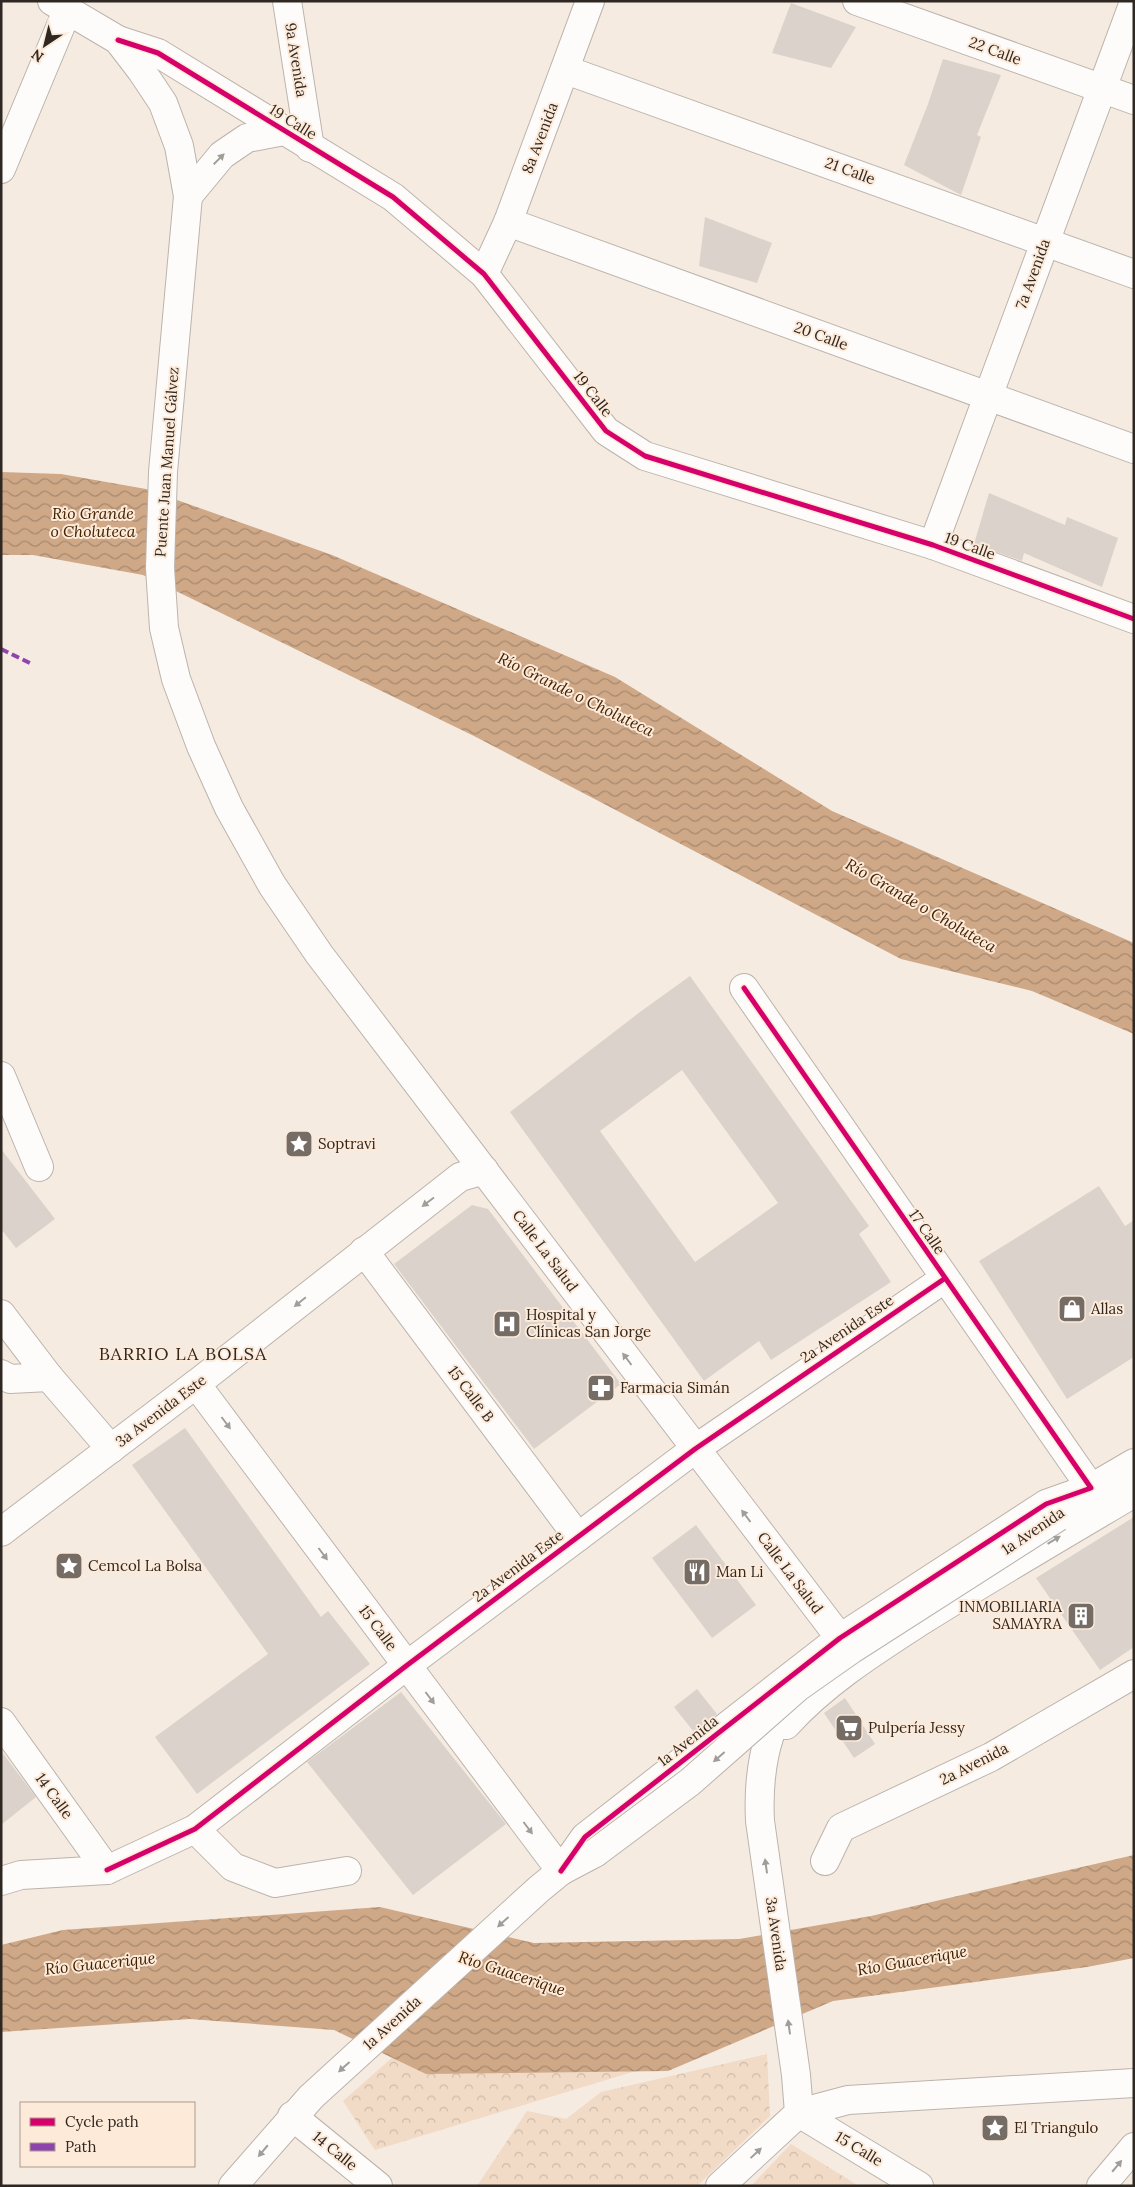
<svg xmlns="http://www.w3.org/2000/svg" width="1135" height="2187" font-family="Lora,serif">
	<defs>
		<pattern id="forest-crowns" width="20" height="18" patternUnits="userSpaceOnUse" patternTransform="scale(1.25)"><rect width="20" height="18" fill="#f1dac6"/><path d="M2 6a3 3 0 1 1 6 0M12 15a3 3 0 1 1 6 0" fill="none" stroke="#cfbbaa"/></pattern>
		<pattern id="water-waves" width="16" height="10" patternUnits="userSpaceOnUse" patternTransform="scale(1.25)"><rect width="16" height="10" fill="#cea887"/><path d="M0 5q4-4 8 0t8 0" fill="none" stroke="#a8896e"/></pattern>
	</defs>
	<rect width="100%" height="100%" fill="#f5ebe1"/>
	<g fill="url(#forest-crowns)">
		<path d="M706,2016L741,2039L375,2150L343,2101L428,2026Z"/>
		<path d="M767,2054L770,2116L697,2186H477L527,2111L566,2119L601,2092Z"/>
		<path d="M791,2144L859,2186H751Z"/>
	</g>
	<g fill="url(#water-waves)">
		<path d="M1,472L61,474L146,489L332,555L615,677L832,811L1134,943V1034L1032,991L901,959L474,736L143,575L33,555H1Z"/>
		<path d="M1134,1855V1958L1087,1967L833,2001L668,2071L426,2074L334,2030L190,2019L1,2032V1945L63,1930L380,1907L534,1943L739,1939L871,1916Z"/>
	</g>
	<g fill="#dbd3cb" fill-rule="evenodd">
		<path d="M791,3L856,27L831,68L772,53Z"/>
		<path d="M943,59L1001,75L977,135L981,137L961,195L904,165L928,104Z"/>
		<path d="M705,217L772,243L757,283L699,266Z"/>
		<path d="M989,493L1065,525L1067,517L1118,538L1102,587L1024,553L1022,561L974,544Z"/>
		<path d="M690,976L869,1226L859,1234L891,1282L771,1360L759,1341L704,1381L510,1112L640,1012ZM682,1070L778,1203L695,1262L600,1131Z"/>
		<path d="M1,1149L55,1219L16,1248L1,1229Z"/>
		<path d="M1099,1186L1125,1226L1134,1220V1357L1067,1399L979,1261Z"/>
		<path d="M472,1205L488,1209L621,1384L534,1449L394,1264Z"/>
		<path d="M185,1428L321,1617L328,1611L370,1664L197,1794L155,1737L268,1654L132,1465Z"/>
		<path d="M1134,1517V1647L1100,1670L1036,1578Z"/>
		<path d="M696,1525L756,1605L712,1638L652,1558Z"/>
		<path d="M697,1689L717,1714L694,1732L674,1707Z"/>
		<path d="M401,1692L506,1824L413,1895L307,1762Z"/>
		<path d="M845,1698L875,1744L854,1758L824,1713Z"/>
		<path d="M1,1751L36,1797L1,1825Z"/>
	</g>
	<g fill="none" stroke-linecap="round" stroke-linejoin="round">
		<defs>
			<g id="minor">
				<path d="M287,1L310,148"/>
				<path d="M857,1L1134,100"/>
				<path d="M118,40L158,53L393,197L484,274L606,431L645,456L933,545L1134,619"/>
				<path d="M566,70L1134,274"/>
				<path d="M1,169L67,11"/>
				<path d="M188,196L222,155L247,138L284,131"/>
				<path d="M508,222L1134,449"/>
				<path d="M484,274L508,222L590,1"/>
				<path d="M933,545L1134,2"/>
				<path d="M1,1076L39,1167"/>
				<path d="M364,1251L578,1537"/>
				<path d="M1,1314L49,1377L111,1449"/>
				<path d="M1,1374L10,1379L49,1377"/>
				<path d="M1,1532L196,1384"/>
				<path d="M1,1722L107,1870"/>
				<path d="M195,1829L233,1867L275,1883L347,1871"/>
				<path d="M825,1861L841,1828L991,1757L1134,1674"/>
				<path d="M561,1871L585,1837L840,1638L1046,1504L1091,1488L744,988"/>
				<path d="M1,1881L21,1875L107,1870L195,1829L406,1666L695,1449L944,1279"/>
				<path d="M799,2113L848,2100L1134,2083"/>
				<path d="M799,2113L919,2186"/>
				<path d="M292,2116L378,2186"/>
				<path d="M1101,2186L1134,2147"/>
			</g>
			<g id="major">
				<path d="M52,1L118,40L141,70L163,103L179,146L188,196L163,472L160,568L164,628L176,679L201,746L229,808L272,885L319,954L840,1638C840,1654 838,1661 826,1671"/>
				<path d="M484,1170L460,1177L196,1384L561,1871"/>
				<path d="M1058,1517L1091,1488L1134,1463"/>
				<path d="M786,1725C824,1683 873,1652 921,1621C991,1577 1063,1535 1134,1493"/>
				<path d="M233,2186L311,2097L539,1889L561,1871L595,1853"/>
				<path d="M720,2186L799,2113L796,2075L760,1821C758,1782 763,1723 794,1697"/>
			</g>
		</defs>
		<use href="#minor" stroke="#bbb3ac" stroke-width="30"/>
		<use href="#major" stroke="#bbb3ac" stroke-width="30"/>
		<use href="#minor" stroke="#fefcfa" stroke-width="28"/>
		<use href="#major" stroke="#fefcfa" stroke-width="28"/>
		<defs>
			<path id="major-bridge" d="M595,1853L690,1782L798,1687L852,1649L1058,1517"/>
		</defs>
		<use href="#major-bridge" stroke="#bbb3ac" stroke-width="30" stroke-linecap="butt"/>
		<use href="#major-bridge" stroke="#fefcfa" stroke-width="28"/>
		<path stroke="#8e44ad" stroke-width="4" stroke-dasharray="8 4" stroke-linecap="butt" d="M1,649L32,664"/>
		<defs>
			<g id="cycleway">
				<path d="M118,40L158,53L393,197L484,274L606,431L645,456L933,545L1134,619"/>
				<path d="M107,1870L195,1829L406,1666L695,1449L944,1279"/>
				<path d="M561,1871L585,1837L840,1638L1046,1504L1091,1488L744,988"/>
			</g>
		</defs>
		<use href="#cycleway" stroke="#fdead9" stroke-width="8"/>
		<use href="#cycleway" stroke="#d6006c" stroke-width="5"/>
	</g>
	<defs><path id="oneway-solid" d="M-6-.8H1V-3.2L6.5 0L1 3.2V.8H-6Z" transform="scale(1.25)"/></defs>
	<g fill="#a19d99">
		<use href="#oneway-solid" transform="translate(219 159) rotate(-45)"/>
		<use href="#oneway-solid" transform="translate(428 1202) rotate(143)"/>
		<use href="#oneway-solid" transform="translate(300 1302) rotate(141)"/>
		<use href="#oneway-solid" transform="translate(627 1359) rotate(-127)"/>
		<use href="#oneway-solid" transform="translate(226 1423) rotate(53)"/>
		<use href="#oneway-solid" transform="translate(746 1516) rotate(-127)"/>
		<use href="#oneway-solid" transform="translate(1054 1540) rotate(-31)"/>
		<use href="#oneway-solid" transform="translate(323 1554) rotate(53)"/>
		<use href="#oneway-solid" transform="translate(430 1698) rotate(53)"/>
		<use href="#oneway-solid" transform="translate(719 1757) rotate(139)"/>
		<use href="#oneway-solid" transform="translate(528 1828) rotate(53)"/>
		<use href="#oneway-solid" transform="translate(766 1866) rotate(-98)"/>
		<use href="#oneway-solid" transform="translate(503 1922) rotate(138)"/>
		<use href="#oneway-solid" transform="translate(789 2027) rotate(-98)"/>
		<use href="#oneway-solid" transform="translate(344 2067) rotate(138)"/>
		<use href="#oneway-solid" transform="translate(263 2151) rotate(130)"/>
		<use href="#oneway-solid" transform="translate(756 2153) rotate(-43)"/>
		<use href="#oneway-solid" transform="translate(1117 2166) rotate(-50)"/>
	</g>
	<defs>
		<symbol id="sight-square" viewBox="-11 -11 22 22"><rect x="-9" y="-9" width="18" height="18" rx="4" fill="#746c65" stroke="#fdead9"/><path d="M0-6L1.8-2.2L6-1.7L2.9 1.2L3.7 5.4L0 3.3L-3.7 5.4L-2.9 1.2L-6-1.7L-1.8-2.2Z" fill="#fff"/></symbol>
		<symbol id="shop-square" viewBox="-11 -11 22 22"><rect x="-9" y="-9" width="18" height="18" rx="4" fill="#746c65" stroke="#fdead9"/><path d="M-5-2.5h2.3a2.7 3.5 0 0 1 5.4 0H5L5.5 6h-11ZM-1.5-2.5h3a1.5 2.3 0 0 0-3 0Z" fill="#fff"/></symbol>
		<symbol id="hospital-square" viewBox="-11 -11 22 22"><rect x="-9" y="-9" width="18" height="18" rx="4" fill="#746c65" stroke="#fdead9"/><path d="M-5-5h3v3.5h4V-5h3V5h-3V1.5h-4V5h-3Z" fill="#fff"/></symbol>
		<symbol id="pharmacy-square" viewBox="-11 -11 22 22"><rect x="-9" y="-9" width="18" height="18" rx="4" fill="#746c65" stroke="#fdead9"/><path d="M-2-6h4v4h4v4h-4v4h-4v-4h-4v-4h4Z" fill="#fff"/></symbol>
		<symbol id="restaurant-square" viewBox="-11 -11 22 22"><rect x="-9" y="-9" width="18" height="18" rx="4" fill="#746c65" stroke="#fdead9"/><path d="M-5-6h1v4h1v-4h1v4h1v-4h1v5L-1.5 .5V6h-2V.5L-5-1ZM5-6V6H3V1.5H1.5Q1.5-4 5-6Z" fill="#fff"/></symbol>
		<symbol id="building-square" viewBox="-11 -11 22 22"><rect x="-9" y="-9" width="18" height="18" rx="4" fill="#746c65" stroke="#fdead9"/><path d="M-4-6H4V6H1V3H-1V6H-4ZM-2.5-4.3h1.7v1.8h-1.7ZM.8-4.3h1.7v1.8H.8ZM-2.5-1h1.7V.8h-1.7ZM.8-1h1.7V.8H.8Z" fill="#fff"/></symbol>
		<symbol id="supermarket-square" viewBox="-11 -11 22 22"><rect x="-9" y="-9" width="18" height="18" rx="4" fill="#746c65" stroke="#fdead9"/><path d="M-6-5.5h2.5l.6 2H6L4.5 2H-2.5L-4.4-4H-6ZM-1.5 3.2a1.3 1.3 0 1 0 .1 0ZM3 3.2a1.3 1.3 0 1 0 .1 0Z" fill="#fff"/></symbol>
	</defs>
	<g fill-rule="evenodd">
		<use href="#sight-square" x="283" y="1128" width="32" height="32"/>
		<use href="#shop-square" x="1056" y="1293" width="32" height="32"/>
		<use href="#hospital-square" x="491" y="1308" width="32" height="32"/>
		<use href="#pharmacy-square" x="585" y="1372" width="32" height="32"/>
		<use href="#sight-square" x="53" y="1550" width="32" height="32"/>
		<use href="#restaurant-square" x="681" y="1556" width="32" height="32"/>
		<use href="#building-square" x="1065" y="1600" width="32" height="32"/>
		<use href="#supermarket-square" x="833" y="1712" width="32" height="32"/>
		<use href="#sight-square" x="979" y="2112" width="32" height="32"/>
	</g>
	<g text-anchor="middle" stroke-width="4" stroke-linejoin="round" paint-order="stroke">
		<g font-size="15" fill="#2f2822" stroke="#fdead9">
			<text transform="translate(995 51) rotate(20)" y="5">22 Calle</text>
			<text transform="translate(296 60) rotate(81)" y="5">9a Avenida</text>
			<text transform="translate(293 122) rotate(32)" y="5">19 Calle</text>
			<text transform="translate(540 138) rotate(-69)" y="5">8a Avenida</text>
			<text transform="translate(850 171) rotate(20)" y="5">21 Calle</text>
			<text transform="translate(1033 274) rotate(-70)" y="5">7a Avenida</text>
			<text transform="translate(821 336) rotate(20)" y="5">20 Calle</text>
			<text transform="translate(593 394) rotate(52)" y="5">19 Calle</text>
			<text transform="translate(167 462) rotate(-86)" y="5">Puente Juan Manuel Gálvez</text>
			<text transform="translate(970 546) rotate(20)" y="5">19 Calle</text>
			<text transform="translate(927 1232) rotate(55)" y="5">17 Calle</text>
			<text transform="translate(545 1251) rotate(53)" y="5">Calle La Salud</text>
			<text transform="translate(847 1329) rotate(-34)" y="5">2a Avenida Este</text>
			<text transform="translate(471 1394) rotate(53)" y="5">15 Calle B</text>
			<text transform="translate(161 1411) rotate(-37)" y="5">3a Avenida Este</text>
			<text transform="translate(1033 1531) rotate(-34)" y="5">1a Avenida</text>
			<text transform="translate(518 1566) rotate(-37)" y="5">2a Avenida Este</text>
			<text transform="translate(790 1573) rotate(53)" y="5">Calle La Salud</text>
			<text transform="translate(378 1628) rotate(53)" y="5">15 Calle</text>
			<text transform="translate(688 1741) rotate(-38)" y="5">1a Avenida</text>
			<text transform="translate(974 1764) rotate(-27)" y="5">2a Avenida</text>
			<text transform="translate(54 1796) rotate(54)" y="5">14 Calle</text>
			<text transform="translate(776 1934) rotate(82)" y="5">3a Avenida</text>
			<text transform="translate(392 2023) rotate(-42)" y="5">1a Avenida</text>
			<text transform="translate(859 2149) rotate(31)" y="5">15 Calle</text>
			<text transform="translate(335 2151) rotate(39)" y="5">14 Calle</text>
		</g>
		<g font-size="15" fill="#2f2822" stroke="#fdead9" text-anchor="start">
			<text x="318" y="1149">Soptravi</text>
			<text x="1091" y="1314">Allas</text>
			<text x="526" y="1320">Hospital y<tspan x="526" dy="17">Clínicas San Jorge</tspan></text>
			<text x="620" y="1393">Farmacia Simán</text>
			<text x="88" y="1571">Cemcol La Bolsa</text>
			<text x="716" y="1577">Man Li</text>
			<text x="1062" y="1612" text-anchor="end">INMOBILIARIA<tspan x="1062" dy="17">SAMAYRA</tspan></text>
			<text x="868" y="1733">Pulpería Jessy</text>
			<text x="1014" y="2133">El Triangulo</text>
		</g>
		<g font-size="16" font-style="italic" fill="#422200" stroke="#fdead9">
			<text x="93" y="519">Rio Grande<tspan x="93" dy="18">o Choluteca</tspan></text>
			<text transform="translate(576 694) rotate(26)" y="6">Río Grande o Choluteca</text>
			<text transform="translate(921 905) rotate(30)" y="6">Río Grande o Choluteca</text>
			<text transform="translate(912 1960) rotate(-10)" y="6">Río Guacerique</text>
			<text transform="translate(100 1963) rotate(-6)" y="6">Río Guacerique</text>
			<text transform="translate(512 1973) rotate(18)" y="6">Río Guacerique</text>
		</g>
		<g font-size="18" letter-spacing="1" fill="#2f2822" stroke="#fdead9">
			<text x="183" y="1360">BARRIO LA BOLSA</text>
		</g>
	</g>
	<rect width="1135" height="2187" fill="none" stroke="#2f2822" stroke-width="5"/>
	<rect x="20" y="2102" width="175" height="65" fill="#fdead9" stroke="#ab9c90"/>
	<rect x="30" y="2118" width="25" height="8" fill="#d6006c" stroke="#ab9c90"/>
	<text x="65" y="2127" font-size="15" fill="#2f2822">Cycle path</text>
	<rect x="30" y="2143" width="25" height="8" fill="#8e44ad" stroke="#ab9c90"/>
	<text x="65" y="2152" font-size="15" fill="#2f2822">Path</text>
	<g transform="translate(45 45) rotate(215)" stroke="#fdead9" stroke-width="4" paint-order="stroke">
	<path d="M0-4L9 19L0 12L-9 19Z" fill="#2f2822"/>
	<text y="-8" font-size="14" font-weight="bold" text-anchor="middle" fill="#2f2822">N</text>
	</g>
</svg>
